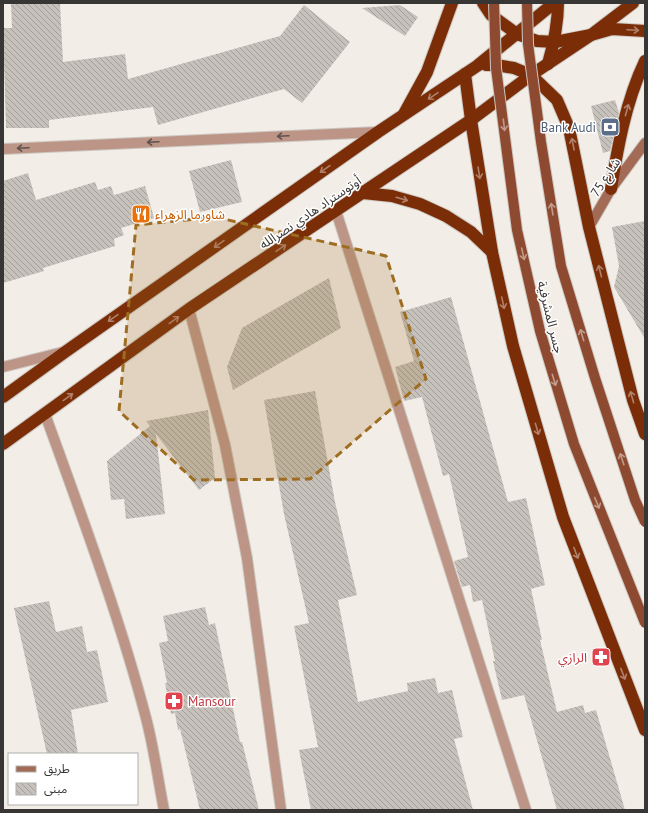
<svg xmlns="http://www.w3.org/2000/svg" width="648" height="813" font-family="'PT Sans','Noto Sans Arabic',sans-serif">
	<defs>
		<pattern id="building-back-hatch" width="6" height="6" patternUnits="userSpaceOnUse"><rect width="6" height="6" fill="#c6c2bb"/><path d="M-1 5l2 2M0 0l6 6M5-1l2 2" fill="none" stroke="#a29e99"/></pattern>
	</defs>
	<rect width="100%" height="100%" fill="#f2ede6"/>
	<g fill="url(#building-back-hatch)">
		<path d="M11,3H60L63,62L125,54L128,79L280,36L304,5L350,42L302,103L284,89L158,125L153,107L49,120V128H6L3,28H12Z"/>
		<path d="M400,5L418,17L405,36L362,8Z"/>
		<path d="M615,100L619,113L610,151L603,153L591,106Z"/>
		<path d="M231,160L242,202L200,212L189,171Z"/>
		<path d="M28,173L36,200L95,182L98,190L111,186L114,195L145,186L154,218L121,228L124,235L114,239L115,246L43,268L44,271L3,283V181Z"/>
		<path d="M645,221V339L614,287L619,266L612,227Z"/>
		<path d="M329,278L341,328L233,390L227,367L242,328Z"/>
		<path d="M451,297L508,502L526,498L545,585L531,589L542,640H540L557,712L583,705L585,713L596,710L625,810H557L524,695L502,700L493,661H495L482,600L473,602L470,585L462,587L454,561L468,557L449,474L443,476L422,397L404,401L395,367L414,361L400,312Z"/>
		<path d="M315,391L335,502L357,595L338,600L358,702L408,691L407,683L435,678L438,693L452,690L463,737L454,739L473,810H311L299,750L318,747L294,626L309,623L284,514L264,400Z"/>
		<path d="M208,410L215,478L199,490L156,434L165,514L126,519L124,499L111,500L107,461L150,426L146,421Z"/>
		<path d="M49,601L56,632L82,626L87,652L97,650L108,702L71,710L78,754H47L14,608Z"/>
		<path d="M205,607L209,625L215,623L240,742H242L259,810H200L180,729L178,730L175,713L171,714L165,683H167L159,643L168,641L163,616Z"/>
	</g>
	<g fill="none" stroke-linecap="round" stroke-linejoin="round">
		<defs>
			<g id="street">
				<path d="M3,149L378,132"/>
				<path d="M336,211L526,810"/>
				<path d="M189,309L225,445L247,558L281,810"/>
				<path d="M3,367L63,352"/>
				<path d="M45,414C81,514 119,615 146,718C154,748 158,780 164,810"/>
			</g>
			<path id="secondary" d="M589,227L611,189L645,143"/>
			<g id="highway">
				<path d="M483,3L491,15L517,34L537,41L555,42L591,35L612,29L645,31"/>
				<path d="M548,64C554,43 558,25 558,3"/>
				<path d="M486,65H496L514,68L531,75L557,100L569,128L589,227L633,400L645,434"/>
				<path d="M465,74L471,120L492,252L513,346L563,517L645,730"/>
				<path d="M404,114L427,72L452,3"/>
				<path d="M611,189C618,145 626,101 645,61"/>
				<path d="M363,193L392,196L420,204L446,216L471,232L492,252"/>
				<path d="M3,397L65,352L378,132L477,66L554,3"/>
				<path d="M3,444L189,309L471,120L531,75L591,35L633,3"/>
			</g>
		</defs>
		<use href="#street" stroke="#cdc8c2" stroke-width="12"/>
		<use href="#secondary" stroke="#cdc8c2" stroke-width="12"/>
		<use href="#highway" stroke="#cdc8c2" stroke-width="14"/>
		<use href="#street" stroke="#bd9587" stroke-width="10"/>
		<use href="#secondary" stroke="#a36a55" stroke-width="10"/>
		<use href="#highway" stroke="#7b2d08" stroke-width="12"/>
		<defs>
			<g id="primary-bridge">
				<path d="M494,3L496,68L517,230L540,331L574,444L645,623"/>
				<path d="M527,3L528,44L541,142L561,266L595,378L635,500L645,522"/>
			</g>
		</defs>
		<use href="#primary-bridge" stroke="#cdc8c2" stroke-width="12" stroke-linecap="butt"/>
		<use href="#primary-bridge" stroke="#8e4a30" stroke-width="10"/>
	</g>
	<defs><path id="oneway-shaft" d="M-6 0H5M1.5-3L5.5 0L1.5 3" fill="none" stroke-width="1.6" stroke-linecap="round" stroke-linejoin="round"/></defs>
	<g stroke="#b0816b">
		<use href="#oneway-shaft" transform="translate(633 30) rotate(3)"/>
		<use href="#oneway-shaft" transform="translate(433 96) rotate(146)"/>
		<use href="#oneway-shaft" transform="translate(627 110) rotate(-74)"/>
		<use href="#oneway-shaft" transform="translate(573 144) rotate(-101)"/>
		<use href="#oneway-shaft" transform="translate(325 169) rotate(145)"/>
		<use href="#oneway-shaft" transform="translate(479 173) rotate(81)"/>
		<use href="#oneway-shaft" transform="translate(402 199) rotate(16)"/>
		<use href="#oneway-shaft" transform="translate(219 244) rotate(145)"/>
		<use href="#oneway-shaft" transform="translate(281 248) rotate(-34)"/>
		<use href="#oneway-shaft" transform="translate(600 271) rotate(-104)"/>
		<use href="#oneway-shaft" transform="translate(503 303) rotate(78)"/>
		<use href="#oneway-shaft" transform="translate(113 318) rotate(145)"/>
		<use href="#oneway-shaft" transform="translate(174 320) rotate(-36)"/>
		<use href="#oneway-shaft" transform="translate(68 397) rotate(-36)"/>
		<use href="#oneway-shaft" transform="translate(632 397) rotate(-106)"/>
		<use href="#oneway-shaft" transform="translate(537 429) rotate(74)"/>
		<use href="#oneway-shaft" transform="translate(576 553) rotate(69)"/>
		<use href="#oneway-shaft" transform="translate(623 674) rotate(69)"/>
	</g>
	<g stroke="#c19b8d">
		<use href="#oneway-shaft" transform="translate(504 125) rotate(83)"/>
		<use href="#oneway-shaft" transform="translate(552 209) rotate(-99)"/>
		<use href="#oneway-shaft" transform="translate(523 254) rotate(77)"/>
		<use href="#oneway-shaft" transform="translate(582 335) rotate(-107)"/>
		<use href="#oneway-shaft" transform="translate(554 380) rotate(73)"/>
		<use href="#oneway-shaft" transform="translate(622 459) rotate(-108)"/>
		<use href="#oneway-shaft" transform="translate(597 503) rotate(68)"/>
	</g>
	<g stroke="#60524d">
		<use href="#oneway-shaft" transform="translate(283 136) rotate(177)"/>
		<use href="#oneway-shaft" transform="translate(153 142) rotate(177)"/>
		<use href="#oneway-shaft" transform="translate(23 148) rotate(177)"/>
	</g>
	<path fill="#9e6d21" fill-opacity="0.2" stroke="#9e6d21" stroke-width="3" stroke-dasharray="8 5" stroke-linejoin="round" d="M215,217L386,256L426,379L310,479L194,480L119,411L136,225Z"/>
	<defs>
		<symbol id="bank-square" viewBox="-11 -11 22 22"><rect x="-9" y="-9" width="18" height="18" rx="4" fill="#5c6f8a" stroke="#fff"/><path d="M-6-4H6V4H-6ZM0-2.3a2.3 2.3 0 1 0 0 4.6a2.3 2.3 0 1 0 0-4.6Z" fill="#fff"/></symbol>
		<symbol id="restaurant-square" viewBox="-11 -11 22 22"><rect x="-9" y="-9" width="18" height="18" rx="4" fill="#e8710a" stroke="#fff"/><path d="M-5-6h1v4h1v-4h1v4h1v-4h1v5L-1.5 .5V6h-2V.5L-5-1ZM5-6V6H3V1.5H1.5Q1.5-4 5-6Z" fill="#fff"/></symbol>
		<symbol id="pharmacy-square" viewBox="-11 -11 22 22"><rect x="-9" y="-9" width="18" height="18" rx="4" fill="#e0444e" stroke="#fff"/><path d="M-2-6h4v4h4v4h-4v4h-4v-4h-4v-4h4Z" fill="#fff"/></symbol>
	</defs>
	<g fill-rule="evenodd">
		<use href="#bank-square" x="599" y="116" width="22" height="22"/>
		<use href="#restaurant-square" x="130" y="203" width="22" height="22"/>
		<use href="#pharmacy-square" x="590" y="646" width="22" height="22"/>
		<use href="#pharmacy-square" x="163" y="690" width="22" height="22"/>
	</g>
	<g text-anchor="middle" stroke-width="3" stroke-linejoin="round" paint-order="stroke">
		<g font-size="13" fill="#4e5e75" stroke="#fff" text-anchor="end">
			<text x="596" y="132">Bank Audi</text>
		</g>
		<g font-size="13" fill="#383634" stroke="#fff">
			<text transform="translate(605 177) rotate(-57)" y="5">شارع 75</text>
			<text transform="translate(310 212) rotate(-34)" y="5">أوتوستراد هادي نصرالله</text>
			<text transform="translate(551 317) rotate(76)" y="5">جسر المشرفية</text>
		</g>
		<g font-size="13" fill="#c56008" stroke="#fff" text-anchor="start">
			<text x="155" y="219">شاورما الزهراء</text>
		</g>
		<g font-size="13" fill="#be3a42" stroke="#fff" text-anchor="end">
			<text x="587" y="662">الرازي</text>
			<text x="188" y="706" text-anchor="start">Mansour</text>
		</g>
	</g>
	<rect width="648" height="813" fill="none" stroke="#383634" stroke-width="8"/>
	<rect x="8" y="753" width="130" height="52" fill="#ffffff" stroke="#afafae"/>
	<rect x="16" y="766" width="20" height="6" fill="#a36a55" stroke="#afafae"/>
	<text x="44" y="773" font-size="12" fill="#383634">طريق</text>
	<rect x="16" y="783" width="20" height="12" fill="url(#building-back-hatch)" stroke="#afafae"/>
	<text x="44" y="793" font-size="12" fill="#383634">مبنى</text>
</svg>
